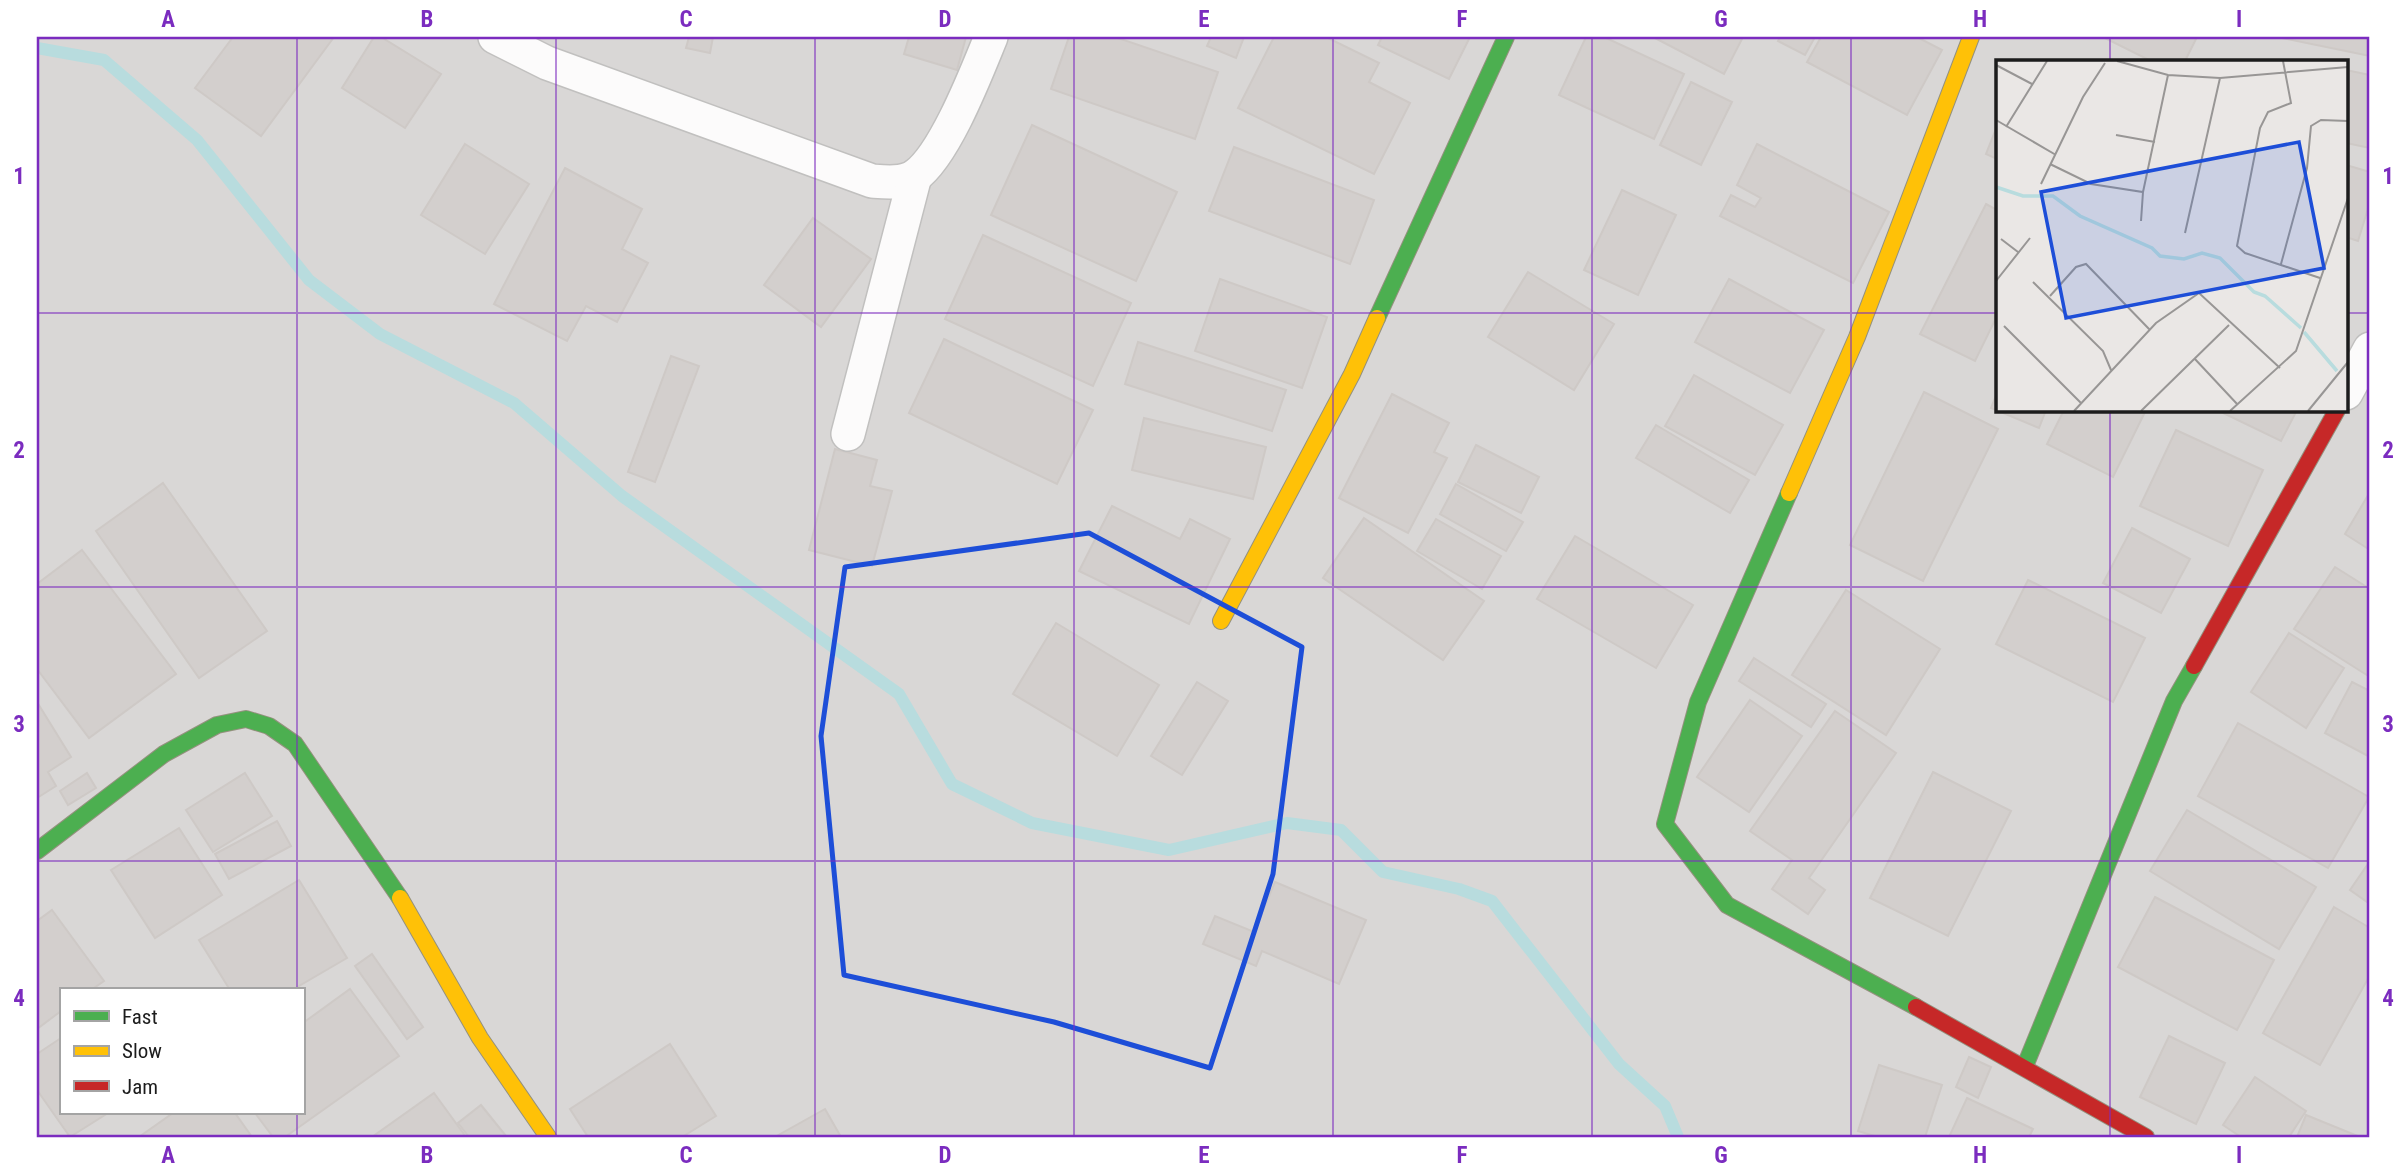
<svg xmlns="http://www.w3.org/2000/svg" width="2407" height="1174" font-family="'Roboto Condensed',sans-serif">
	<rect width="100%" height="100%" fill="#eae7e5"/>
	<path fill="#d9d7d6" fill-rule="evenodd" d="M37,37H2370V1137H37ZM1997,61H2346V410H1997ZM61,990H303V1113H61Z"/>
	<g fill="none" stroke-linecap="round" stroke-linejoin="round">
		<path stroke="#b8dcde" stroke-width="12" d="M37,48L104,60L197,140L309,280L380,334L514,403L622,496L899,694L952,784L1032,823L1169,850L1287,823L1341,830L1383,872L1459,889L1492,901L1619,1064L1665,1106L1678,1137"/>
	</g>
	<g fill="#d3cfcd" stroke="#cec9c6" stroke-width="2">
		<path d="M233,37H334L261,136L195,88Z"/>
		<path d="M374,37H381L441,74L405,128L342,88Z"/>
		<path d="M689,37H713L710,53L686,48Z"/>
		<path d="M909,37H966L957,70L904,54Z"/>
		<path d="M1069,37H1115L1218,72L1195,139L1051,89Z"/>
		<path d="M1211,37H1244L1236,58L1207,46Z"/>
		<path d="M1274,37H1326L1379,63L1369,82L1410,103L1374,174L1238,108Z"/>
		<path d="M1382,37H1470L1449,79L1378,45Z"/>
		<path d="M1586,37H1604L1684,74L1654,139L1559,95Z"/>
		<path d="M1653,37H1743L1724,74Z"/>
		<path d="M1780,37H1815L1805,55L1778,41Z"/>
		<path d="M1821,37H1917L1942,50L1907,115L1807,62Z"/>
		<path d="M2103,37H2197L2185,61H2151Z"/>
		<path d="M2277,37H2370V56Z"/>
		<path d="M2346,70L2370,75V148L2346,143Z"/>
		<path d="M1691,82L1732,102L1701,165L1660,145Z"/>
		<path d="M1032,125L1177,192L1136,281L991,215Z"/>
		<path d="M1997,126V159L1986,154Z"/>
		<path d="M465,144L529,184L485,254L421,215Z"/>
		<path d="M1757,144L1889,212L1853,283L1720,216L1731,195L1755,207L1761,198L1737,185Z"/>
		<path d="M1234,147L1374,200L1350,264L1209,211Z"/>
		<path d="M2346,165L2370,172V202L2358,241L2346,237Z"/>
		<path d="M565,168L642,209L622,249L648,263L617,322L586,306L567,341L494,304Z"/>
		<path d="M1622,190L1676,215L1638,295L1584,270Z"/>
		<path d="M1986,204L1997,210V316L1975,361L1920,334Z"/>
		<path d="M813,218L871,259L821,327L764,285Z"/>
		<path d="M983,235L1131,303L1093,386L945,319Z"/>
		<path d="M1528,272L1614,324L1574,390L1488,337Z"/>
		<path d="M1220,279L1327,317L1302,388L1195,351Z"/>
		<path d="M1729,279L1824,330L1790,393L1695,342Z"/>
		<path d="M944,339L1093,410L1057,484L909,413Z"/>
		<path d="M1138,342L1286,390L1272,431L1125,384Z"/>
		<path d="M671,356L699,366L655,482L628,472Z"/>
		<path d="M1694,375L1783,425L1755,475L1665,426Z"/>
		<path d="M1924,392L1998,429L1923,581L1850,545Z"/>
		<path d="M1997,393V410H2046L2039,428L1991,408Z"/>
		<path d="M1392,394L1449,423L1434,452L1447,458L1408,533L1339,498Z"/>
		<path d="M2064,410H2146L2113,477L2047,444Z"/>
		<path d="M2217,410H2297L2281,441Z"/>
		<path d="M1144,418L1266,447L1253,499L1132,470Z"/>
		<path d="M1656,425L1749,480L1730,513L1636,458Z"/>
		<path d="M2176,430L2263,470L2228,546L2140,506Z"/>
		<path d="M1476,445L1539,477L1521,513L1458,482Z"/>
		<path d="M835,449L877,460L870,486L892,491L872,566L809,550Z"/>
		<path d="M163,483L267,631L199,678L96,531Z"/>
		<path d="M1456,484L1523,522L1506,551L1440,514Z"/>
		<path d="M2370,492V550L2345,534Z"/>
		<path d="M1112,506L1180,539L1190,519L1230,539L1189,624L1079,571Z"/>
		<path d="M1364,518L1484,601L1443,660L1323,578Z"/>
		<path d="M1436,519L1501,556L1482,589L1417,551Z"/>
		<path d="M2132,528L2190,559L2161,613L2103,583Z"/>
		<path d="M1575,536L1693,605L1656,668L1537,599Z"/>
		<path d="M82,550L176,674L89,738L37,669V584Z"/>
		<path d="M2335,567L2370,589V677L2294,629Z"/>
		<path d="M2028,580L2145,638L2113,702L1996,644Z"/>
		<path d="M1846,590L1940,649L1886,735L1792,675Z"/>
		<path d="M1056,623L1159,685L1117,756L1013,694Z"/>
		<path d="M2289,633L2344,668L2306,728L2251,692Z"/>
		<path d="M1754,658L1826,704L1811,727L1739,681Z"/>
		<path d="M1197,682L1228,701L1182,775L1151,756Z"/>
		<path d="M2352,682L2370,691V757L2325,733Z"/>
		<path d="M1750,700L1802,736L1749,812L1697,777Z"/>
		<path d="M37,702L71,757L48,772L56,786L37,798Z"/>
		<path d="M1835,711L1896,753L1809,878L1825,890L1808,914L1772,889L1792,860L1750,831Z"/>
		<path d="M2238,723L2369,797L2328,868L2198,796Z"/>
		<path d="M1933,772L2011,811L1948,936L1870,898Z"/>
		<path d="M87,773L96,788L68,805L60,791Z"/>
		<path d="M245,773L272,816L213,852L186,810Z"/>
		<path d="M2187,810L2316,887L2279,949L2150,871Z"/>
		<path d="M277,821L291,846L229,879L215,854Z"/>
		<path d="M179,828L222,895L155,938L111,870Z"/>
		<path d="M2370,861V904L2350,890Z"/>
		<path d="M299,880L347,958L292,990H230L199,940Z"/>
		<path d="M1275,882L1366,920L1339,984L1262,951L1256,966L1203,944L1215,916L1254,932Z"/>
		<path d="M2155,897L2274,960L2237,1030L2118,967Z"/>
		<path d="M2334,907L2370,928V975L2320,1065L2263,1033Z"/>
		<path d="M52,910L104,981L91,990H61V1011L37,1029V921Z"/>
		<path d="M372,954L423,1027L407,1039L355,966Z"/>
		<path d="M350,989L399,1056L285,1137H273L255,1113H303V1023Z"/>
		<path d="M2169,1036L2225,1063L2196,1124L2140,1097Z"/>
		<path d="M61,1038V1113H108L70,1137L37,1090V1054Z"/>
		<path d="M670,1044L716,1116L682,1137H588L570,1109Z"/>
		<path d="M1969,1057L1991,1067L1978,1098L1956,1087Z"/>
		<path d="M1879,1065L1942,1085L1925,1137H1878L1858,1131Z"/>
		<path d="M2255,1077L2306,1111L2289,1137H2241L2223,1125Z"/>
		<path d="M434,1093L466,1137H372Z"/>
		<path d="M1967,1098L2033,1129L2029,1137H1949Z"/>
		<path d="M481,1105L506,1136L504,1137H469L458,1123Z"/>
		<path d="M825,1109L841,1137H775Z"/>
		<path d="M173,1113H235L252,1137H139Z"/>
		<path d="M2306,1115L2360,1137H2297Z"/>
	</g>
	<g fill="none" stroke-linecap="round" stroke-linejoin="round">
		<defs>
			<g id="street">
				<path d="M495,37L547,63L872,181C885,182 902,184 915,176C945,155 977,71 991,37"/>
				<path d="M2346,393L2370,349"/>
				<path d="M848,434L915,176"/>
			</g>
			<g id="fast">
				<path d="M1377,318L1506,37"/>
				<path d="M1789,493L1698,702L1665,824L1727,905L1916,1007"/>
				<path d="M37,851L164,754L217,725L246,719L269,726L295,744L400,898"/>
				<path d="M2025,1066L2174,701L2194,666"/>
			</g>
			<g id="slow">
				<path d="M1789,493L1857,337L1971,37"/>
				<path d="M1221,621L1352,374L1377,318"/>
				<path d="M400,898L480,1038L548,1137"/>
			</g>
			<g id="jam">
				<path d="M2194,666L2337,410"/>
				<path d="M1916,1007L2146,1137"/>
			</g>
		</defs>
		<use href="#street" stroke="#c1c0bf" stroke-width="36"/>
		<use href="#fast" stroke="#94917e" stroke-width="18"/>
		<use href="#slow" stroke="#94917e" stroke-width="18"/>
		<use href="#jam" stroke="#94917e" stroke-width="18"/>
		<use href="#street" stroke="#fcfbfb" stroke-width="33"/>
		<use href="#fast" stroke="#4caf50" stroke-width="16"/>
		<use href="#slow" stroke="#ffc107" stroke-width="16"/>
		<use href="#jam" stroke="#c62828" stroke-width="16"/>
	</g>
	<path fill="none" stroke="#1d4ed8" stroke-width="5" stroke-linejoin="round" d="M1089,533L1302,647L1273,874L1210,1068L1054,1022L844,975L821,736L845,567Z"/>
	<path fill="none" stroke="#7b2cbf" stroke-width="2" stroke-opacity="0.55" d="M297,37V990M556,37V1137M815,37V1137M1074,37V1137M1333,37V1137M1592,37V1137M1851,37V1137M2110,37V61M37,313H1997M2346,313H2370M2110,410V1137M37,587H2370M37,861H2370M297,1113V1137"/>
	<g transform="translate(1996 60)">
		<rect width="352" height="352" fill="#eae7e5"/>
		<path fill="none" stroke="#b8dcde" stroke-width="3.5" d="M0,127L27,136H57L84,156L156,188L164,196L188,199L206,193L224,198L258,232L269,236L305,268M308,272L341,311"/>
		<path fill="none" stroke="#989695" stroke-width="2" d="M121,1L172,15L224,18L352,7M287,1L295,43L272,52L264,68L241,186L249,193L324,218M0,5L36,24M0,60L60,95M10,67L51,1M120,75L159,82M54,104L95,124L147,132L172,15M45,124L87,37L109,3M145,161L147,132M189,173L224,18M5,179L22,192M285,204L311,108L315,66L325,60L352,61M0,221L34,178M37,222L107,291L115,310M54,236L80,207L90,204L154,270M8,266L85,343M198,298L242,345M78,351L160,263L203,233L284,308M145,351L233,265M234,351L300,291L352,138M312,351L352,302"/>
		<path fill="#1d4ed8" fill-opacity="0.15" stroke="#1d4ed8" stroke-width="3.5" d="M303,82L328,208L70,258L45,132Z"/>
		<rect width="352" height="352" fill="none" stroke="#1c1c1c" stroke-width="3.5"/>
	</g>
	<rect width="2407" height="1174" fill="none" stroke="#ffffff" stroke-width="77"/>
	<rect x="60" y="988" width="245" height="126" fill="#ffffff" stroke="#a4a4a4" stroke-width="2"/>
	<rect x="74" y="1011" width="35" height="10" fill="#4caf50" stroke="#a4a4a4" stroke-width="2"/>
	<text x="122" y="1024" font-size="21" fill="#1c1c1c">Fast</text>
	<rect x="74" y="1046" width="35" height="10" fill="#ffc107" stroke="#a4a4a4" stroke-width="2"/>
	<text x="122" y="1058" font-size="21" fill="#1c1c1c">Slow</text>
	<rect x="74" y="1081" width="35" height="10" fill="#c62828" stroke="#a4a4a4" stroke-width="2"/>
	<text x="122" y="1094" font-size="21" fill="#1c1c1c">Jam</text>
	<rect x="38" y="38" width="2330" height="1098" fill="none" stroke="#7b2cbf" stroke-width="2.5"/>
	<g font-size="23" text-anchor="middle" font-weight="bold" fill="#7b2cbf">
		<text x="168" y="27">A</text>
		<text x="427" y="27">B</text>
		<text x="686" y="27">C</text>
		<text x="945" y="27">D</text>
		<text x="1204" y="27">E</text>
		<text x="1462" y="27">F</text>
		<text x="1721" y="27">G</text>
		<text x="1980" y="27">H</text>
		<text x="2239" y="27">I</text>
		<text x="19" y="184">1</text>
		<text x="2388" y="184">1</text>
		<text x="19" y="458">2</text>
		<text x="2388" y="458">2</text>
		<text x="19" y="732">3</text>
		<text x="2388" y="732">3</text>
		<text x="19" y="1006">4</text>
		<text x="2388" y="1006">4</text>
		<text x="168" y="1163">A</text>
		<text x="427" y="1163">B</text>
		<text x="686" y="1163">C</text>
		<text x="945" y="1163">D</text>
		<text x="1204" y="1163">E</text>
		<text x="1462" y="1163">F</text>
		<text x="1721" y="1163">G</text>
		<text x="1980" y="1163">H</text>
		<text x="2239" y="1163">I</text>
	</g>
</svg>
